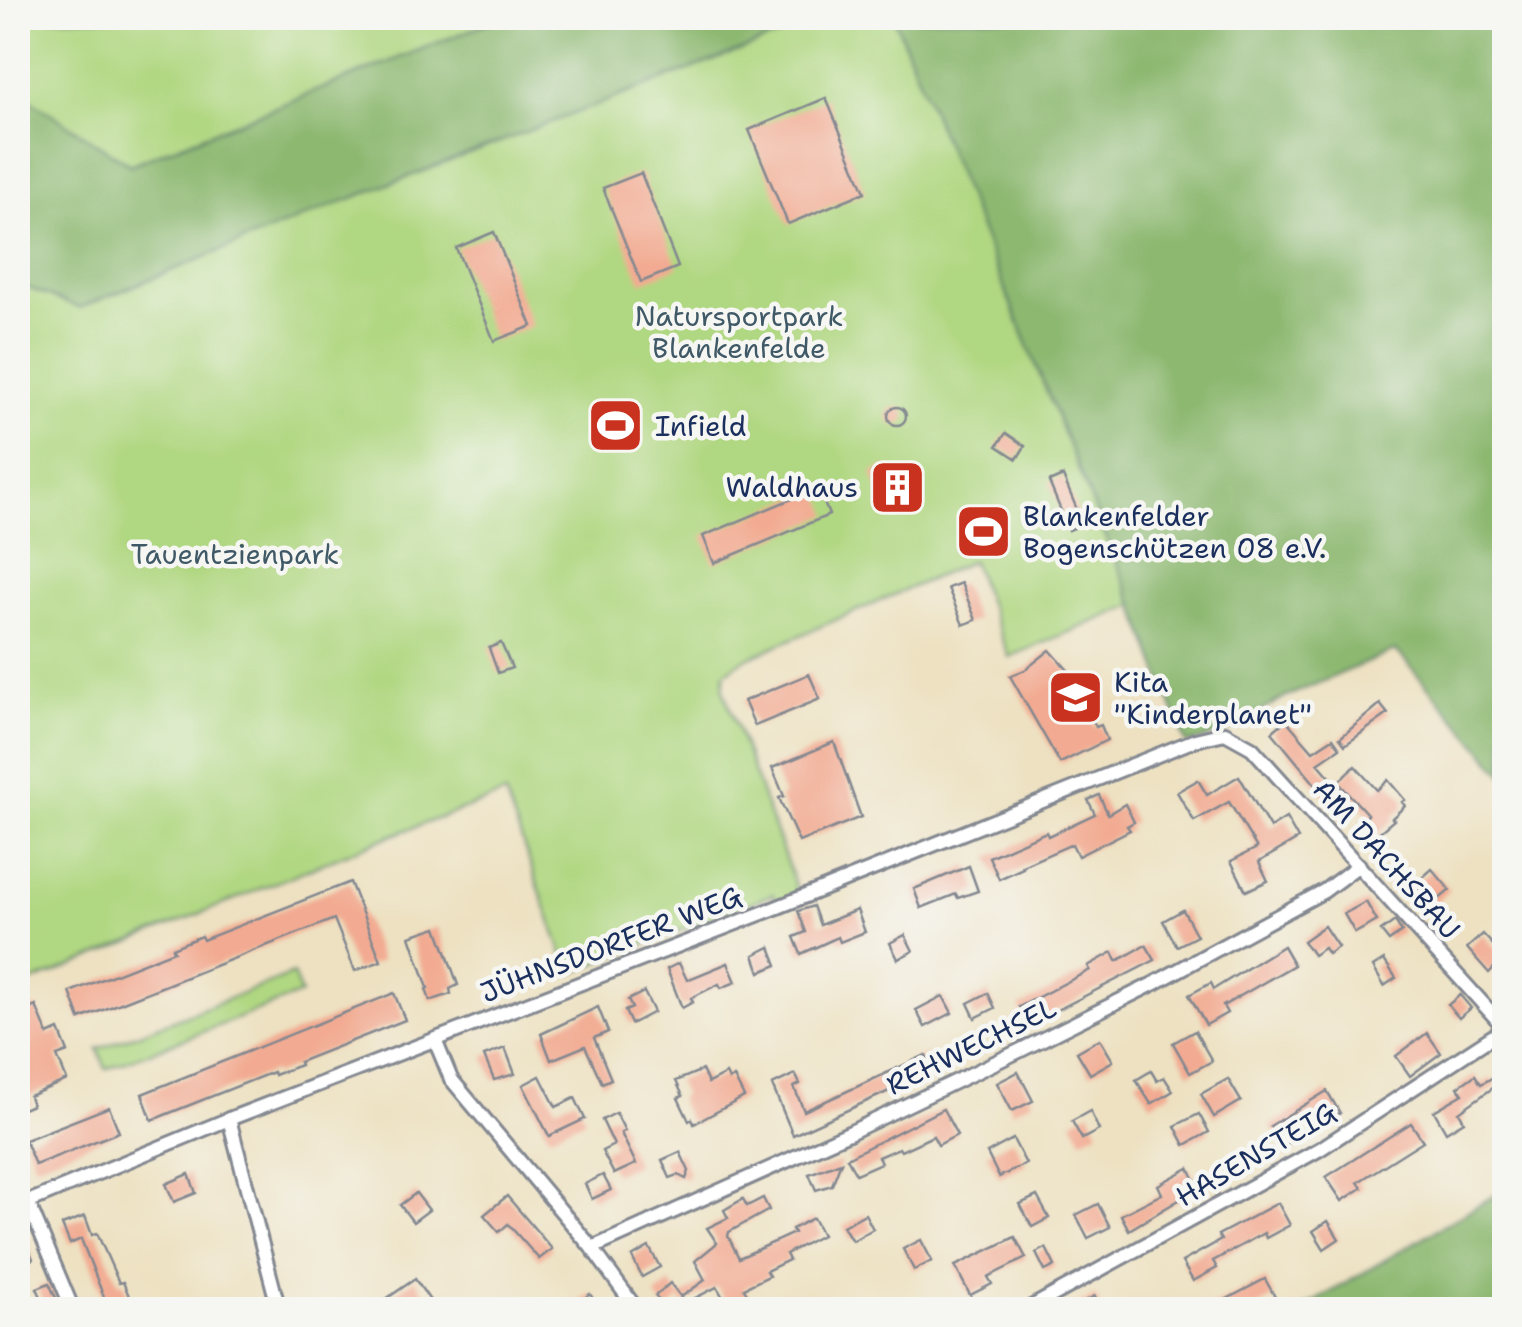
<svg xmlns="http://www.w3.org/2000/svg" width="1522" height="1327" font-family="'Shantell Sans',sans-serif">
	<rect width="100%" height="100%" fill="#f6f6f2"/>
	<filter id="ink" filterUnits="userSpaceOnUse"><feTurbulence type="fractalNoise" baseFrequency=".01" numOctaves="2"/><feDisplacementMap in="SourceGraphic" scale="20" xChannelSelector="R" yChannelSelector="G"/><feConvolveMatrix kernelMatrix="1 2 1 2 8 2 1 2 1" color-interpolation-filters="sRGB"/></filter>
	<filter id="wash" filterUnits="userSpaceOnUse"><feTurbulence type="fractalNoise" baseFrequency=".0048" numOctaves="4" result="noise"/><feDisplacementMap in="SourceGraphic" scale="40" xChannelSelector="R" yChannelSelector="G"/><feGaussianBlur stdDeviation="2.25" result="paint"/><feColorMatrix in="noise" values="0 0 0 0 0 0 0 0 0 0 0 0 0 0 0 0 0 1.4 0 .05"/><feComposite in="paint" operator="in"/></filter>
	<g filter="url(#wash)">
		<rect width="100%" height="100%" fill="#ede1c1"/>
		<g fill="#b0d781" stroke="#668370" stroke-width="2.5">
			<path d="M18,18H500L129,165L18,92Z"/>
			<path d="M825,18H894L1134,605L1009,657L972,561L743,660L725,673L723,689L800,898L778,907L773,894L570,974L505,794L382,839L18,988V284L80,308L326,208Z"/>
			<path d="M293,974L301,994L106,1069L98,1049Z"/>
		</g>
		<g fill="#8cb86f" stroke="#547466" stroke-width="2.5">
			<path d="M500,18H825L326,208L79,308L18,284V92L130,165Z"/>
			<path d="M894,18H1504V775L1396,650L1283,698L1225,733L1186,744L1134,605Z"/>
			<path d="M1504,1190V1309H1302Z"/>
		</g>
		<g id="blocks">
			<g fill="#f2ab92">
				<path d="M826,98L865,192L788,224L749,130Z"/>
				<path d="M641,173L678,267L641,282L603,188Z"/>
				<path d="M494,232L532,326L494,341L456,248Z"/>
				<circle cx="897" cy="416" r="9"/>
				<path d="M1006,433L1025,446L1017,459L997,446Z"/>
				<path d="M888,466L895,483L911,476L918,492L885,506L872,473Z"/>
				<path d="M1063,476L1083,524L1069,530L1049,482Z"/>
				<path d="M818,488L829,515L714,563L703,536Z"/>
				<path d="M961,583L976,620L963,625L948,588Z"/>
				<path d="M501,643L512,668L498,673L489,648Z"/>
				<path d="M1050,650L1075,678L1065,684L1081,712L1087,709L1096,727L1101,725L1107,740L1060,763L1010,676L1025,670Z"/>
				<path d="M809,674L820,699L755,726L744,701Z"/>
				<path d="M1380,704L1388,714L1345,745L1340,738Z"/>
				<path d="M1286,720L1313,751L1333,738L1340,748L1318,763L1341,790L1329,801L1272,732Z"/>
				<path d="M834,742L861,817L799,842L779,798L784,796L772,768Z"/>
				<path d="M1355,766L1377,790L1388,780L1405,800L1402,802L1405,806L1392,818L1394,820L1375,836L1362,821L1368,815L1338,782Z"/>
				<path d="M1239,776L1270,828L1286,818L1298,839L1259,862L1268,881L1246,891L1231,861L1257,848L1229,802L1194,821L1177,792L1198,780L1207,795Z"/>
				<path d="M1099,795L1108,814L1125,804L1134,822L1127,826L1130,830L1078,856L1072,844L1022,866L1023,868L999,879L989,857L1046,832L1048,836L1095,814L1088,800Z"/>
				<path d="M969,866L978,891L958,898L956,894L921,908L914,889Z"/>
				<path d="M1432,869L1450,890L1432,905L1415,884Z"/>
				<path d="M350,882L381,961L355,971L334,919L80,1019L70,992L174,951L172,948L201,936L203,940Z"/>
				<path d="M1366,902L1377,921L1355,933L1344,914Z"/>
				<path d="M813,906L820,925L857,910L865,932L840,942L838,937L801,954L794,937L806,932L798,911Z"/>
				<path d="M1183,910L1197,936L1177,946L1163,921Z"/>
				<path d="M1395,921L1402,932L1389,941L1381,931Z"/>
				<path d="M1324,926L1338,947L1328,954L1324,948L1313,955L1303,941Z"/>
				<path d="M437,927L458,985L450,989L451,994L430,1001L426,989L428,988L410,936Z"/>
				<path d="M1483,934L1504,957L1489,973L1467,948Z"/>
				<path d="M905,935L913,951L898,959L890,943Z"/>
				<path d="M1146,945L1155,960L1028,1025L1019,1007L1090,970L1088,966L1113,952L1117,961Z"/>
				<path d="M1283,946L1294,965L1223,1006L1227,1013L1206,1025L1189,995L1211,983L1214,989Z"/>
				<path d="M770,947L777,965L760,972L754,955Z"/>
				<path d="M1384,960L1396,978L1384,986L1373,967Z"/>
				<path d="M679,963L687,980L728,963L736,982L721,988L719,984L691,998L693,1002L682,1008L667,969Z"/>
				<path d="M644,992L654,1012L631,1024L625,1011L632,1008L628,1000Z"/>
				<path d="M394,993L405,1020L299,1062L300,1065L274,1075L273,1072L152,1120L142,1094Z"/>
				<path d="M988,993L995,1008L975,1018L968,1003Z"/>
				<path d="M1460,995L1471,1008L1459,1018L1448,1005Z"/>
				<path d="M943,996L952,1013L925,1027L916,1010Z"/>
				<path d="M36,1006L48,1035L59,1030L68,1052L57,1056L67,1080L29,1096L32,1105L18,1111V1014Z"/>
				<path d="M598,1007L608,1032L594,1038L611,1079L602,1083L585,1046L551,1060L541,1034Z"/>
				<path d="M1195,1031L1212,1061L1190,1073L1173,1043Z"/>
				<path d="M1427,1033L1441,1053L1410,1076L1396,1056Z"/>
				<path d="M1100,1039L1113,1061L1090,1074L1077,1052Z"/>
				<path d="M505,1048L515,1074L494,1080L484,1056Z"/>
				<path d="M926,1055L933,1071L793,1135L772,1085L795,1074L800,1084L794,1087L804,1111Z"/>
				<path d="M702,1070L708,1083L726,1074L729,1080L734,1077L744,1097L694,1124L692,1119L689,1121L678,1098L683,1096L676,1081Z"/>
				<path d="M1151,1071L1157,1081L1164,1077L1173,1091L1151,1104L1136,1080Z"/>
				<path d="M1018,1072L1033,1101L1012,1111L997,1083Z"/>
				<path d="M1475,1075L1481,1084L1492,1078L1497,1085L1459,1112L1464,1121L1446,1132L1434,1111L1463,1094L1458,1087Z"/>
				<path d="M540,1076L556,1107L575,1098L585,1119L549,1136L523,1085Z"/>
				<path d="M1228,1079L1241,1101L1214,1117L1201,1094Z"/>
				<path d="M1327,1091L1340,1113L1317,1128L1315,1124L1284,1146L1270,1126Z"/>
				<path d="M109,1107L119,1132L35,1165L25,1140Z"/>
				<path d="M943,1109L957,1135L938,1145L933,1136L901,1151L899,1148L878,1157L881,1163L856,1174L847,1158Z"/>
				<path d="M1090,1111L1099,1130L1082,1139L1072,1121Z"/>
				<path d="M616,1113L625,1131L621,1133L636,1164L614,1174L602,1151L614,1145L602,1120Z"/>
				<path d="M1199,1114L1209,1132L1185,1145L1175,1126Z"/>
				<path d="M1411,1123L1423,1141L1358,1182L1362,1188L1342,1201L1326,1177Z"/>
				<path d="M1013,1139L1026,1164L999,1177L987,1153Z"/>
				<path d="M680,1152L689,1171L686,1179L678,1175L670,1178L662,1160Z"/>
				<path d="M841,1162L832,1185L816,1190L809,1174Z"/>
				<path d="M1189,1168L1199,1188L1129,1230L1121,1215L1162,1194L1158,1185Z"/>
				<path d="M189,1174L196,1193L174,1202L166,1184Z"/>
				<path d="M603,1175L611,1190L592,1199L585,1184Z"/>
				<path d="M416,1193L429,1210L413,1222L400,1205Z"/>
				<path d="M507,1196L552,1249L539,1259L508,1224L499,1232L484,1215Z"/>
				<path d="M1037,1196L1049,1218L1032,1227L1020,1204Z"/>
				<path d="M763,1198L769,1210L729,1232L728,1236L739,1258L794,1233L792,1229L813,1218L822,1235L786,1254L789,1260L766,1271L769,1276L744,1288L756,1310H730L717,1287L683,1304L680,1299L667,1310L655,1296L670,1283L681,1297L705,1280L695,1261L717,1243L707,1228L728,1218L724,1210L743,1199L747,1206Z"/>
				<path d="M1278,1203L1290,1225L1266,1238L1264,1233L1213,1261L1217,1268L1193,1281L1182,1262L1221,1240L1218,1235Z"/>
				<path d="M1098,1204L1110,1227L1088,1238L1076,1215Z"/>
				<path d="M865,1214L873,1229L852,1241L843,1226Z"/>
				<path d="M85,1216L92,1235L97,1233L119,1283L123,1282L135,1310H109L81,1239L70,1244L62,1225Z"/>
				<path d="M1328,1221L1339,1239L1324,1249L1313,1231Z"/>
				<path d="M18,1222L33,1259L18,1265Z"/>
				<path d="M1015,1237L1026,1258L988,1277L992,1284L970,1295L955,1266Z"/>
				<path d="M921,1240L932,1261L914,1270L903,1249Z"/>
				<path d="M649,1247L660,1267L642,1277L632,1257Z"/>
				<path d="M1046,1248L1055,1266L1045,1271L1036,1253Z"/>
				<path d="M415,1279L431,1302L419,1310H370Z"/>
				<path d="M1265,1279L1275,1297L1251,1310H1206Z"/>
				<path d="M49,1283L57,1300L45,1306L37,1288Z"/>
				<path d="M590,1294L600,1310H568Z"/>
				<path d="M1095,1296L1102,1310H1067Z"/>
			</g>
		</g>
	</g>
	<g filter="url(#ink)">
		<use href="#blocks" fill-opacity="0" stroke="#848890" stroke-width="2.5"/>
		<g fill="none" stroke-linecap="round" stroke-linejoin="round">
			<defs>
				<g id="minor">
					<path d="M435,1040L451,1079L592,1248L637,1310"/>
					<path d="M229,1119L279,1310"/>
					<path d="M28,1202L73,1310"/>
					<path d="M18,1206L229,1119L778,907L1195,740L1225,733L1252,748L1504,1027"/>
					<path d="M592,1248L851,1132L1019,1051L1155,983L1324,891L1359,865"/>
					<path d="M1026,1310L1320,1149L1504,1029"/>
				</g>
			</defs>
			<use href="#minor" stroke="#848890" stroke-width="18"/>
			<use href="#minor" stroke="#fff" stroke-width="12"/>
		</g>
	</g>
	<defs>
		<symbol id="stadium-square" viewBox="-11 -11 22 22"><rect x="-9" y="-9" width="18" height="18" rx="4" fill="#c8321e" stroke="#f6f6f2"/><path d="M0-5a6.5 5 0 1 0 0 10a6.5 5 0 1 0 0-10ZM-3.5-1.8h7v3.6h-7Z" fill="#fff"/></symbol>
		<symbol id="building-square" viewBox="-11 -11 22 22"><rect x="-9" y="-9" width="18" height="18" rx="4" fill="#c8321e" stroke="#f6f6f2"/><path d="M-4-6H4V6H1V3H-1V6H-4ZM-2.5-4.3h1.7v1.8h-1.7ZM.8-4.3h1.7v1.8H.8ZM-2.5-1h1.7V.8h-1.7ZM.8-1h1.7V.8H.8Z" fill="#fff"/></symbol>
		<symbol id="school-square" viewBox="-11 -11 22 22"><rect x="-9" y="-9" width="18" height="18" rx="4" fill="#c8321e" stroke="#f6f6f2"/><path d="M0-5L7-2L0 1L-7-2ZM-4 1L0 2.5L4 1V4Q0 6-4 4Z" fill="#fff"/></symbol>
	</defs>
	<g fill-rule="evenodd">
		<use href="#stadium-square" x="584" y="394" width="63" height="63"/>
		<use href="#building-square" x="866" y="456" width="63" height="63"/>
		<use href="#stadium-square" x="952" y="500" width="63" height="63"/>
		<use href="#school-square" x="1044" y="666" width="63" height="63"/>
	</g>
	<g text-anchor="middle" stroke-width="9" stroke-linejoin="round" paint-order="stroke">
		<g font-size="28" fill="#405967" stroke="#f6f6f2">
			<text x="739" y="326">Natursportpark<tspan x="739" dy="32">Blankenfelde</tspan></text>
			<text x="235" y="564">Tauentzienpark</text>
		</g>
		<g font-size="28" fill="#1b2f5e" stroke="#f6f6f2" text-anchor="start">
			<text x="655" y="436">Infield</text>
			<text x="858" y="497" text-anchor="end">Waldhaus</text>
			<text x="1023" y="526">Blankenfelder<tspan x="1023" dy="32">Bogenschützen 08 e.V.</tspan></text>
			<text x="1114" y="692">Kita<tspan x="1114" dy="32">"Kinderplanet"</tspan></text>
		</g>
		<g font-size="28" fill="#1b2f5e" stroke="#f6f6f2">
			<text transform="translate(1387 859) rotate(48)" y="10">AM DACHSBAU</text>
			<text transform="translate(611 944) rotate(-21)" y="10">JÜHNSDORFER WEG</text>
			<text transform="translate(971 1046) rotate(-26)" y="10">REHWECHSEL</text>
			<text transform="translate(1256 1154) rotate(-30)" y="10">HASENSTEIG</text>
		</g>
	</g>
	<rect width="1522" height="1327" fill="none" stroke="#f6f6f2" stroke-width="60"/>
</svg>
